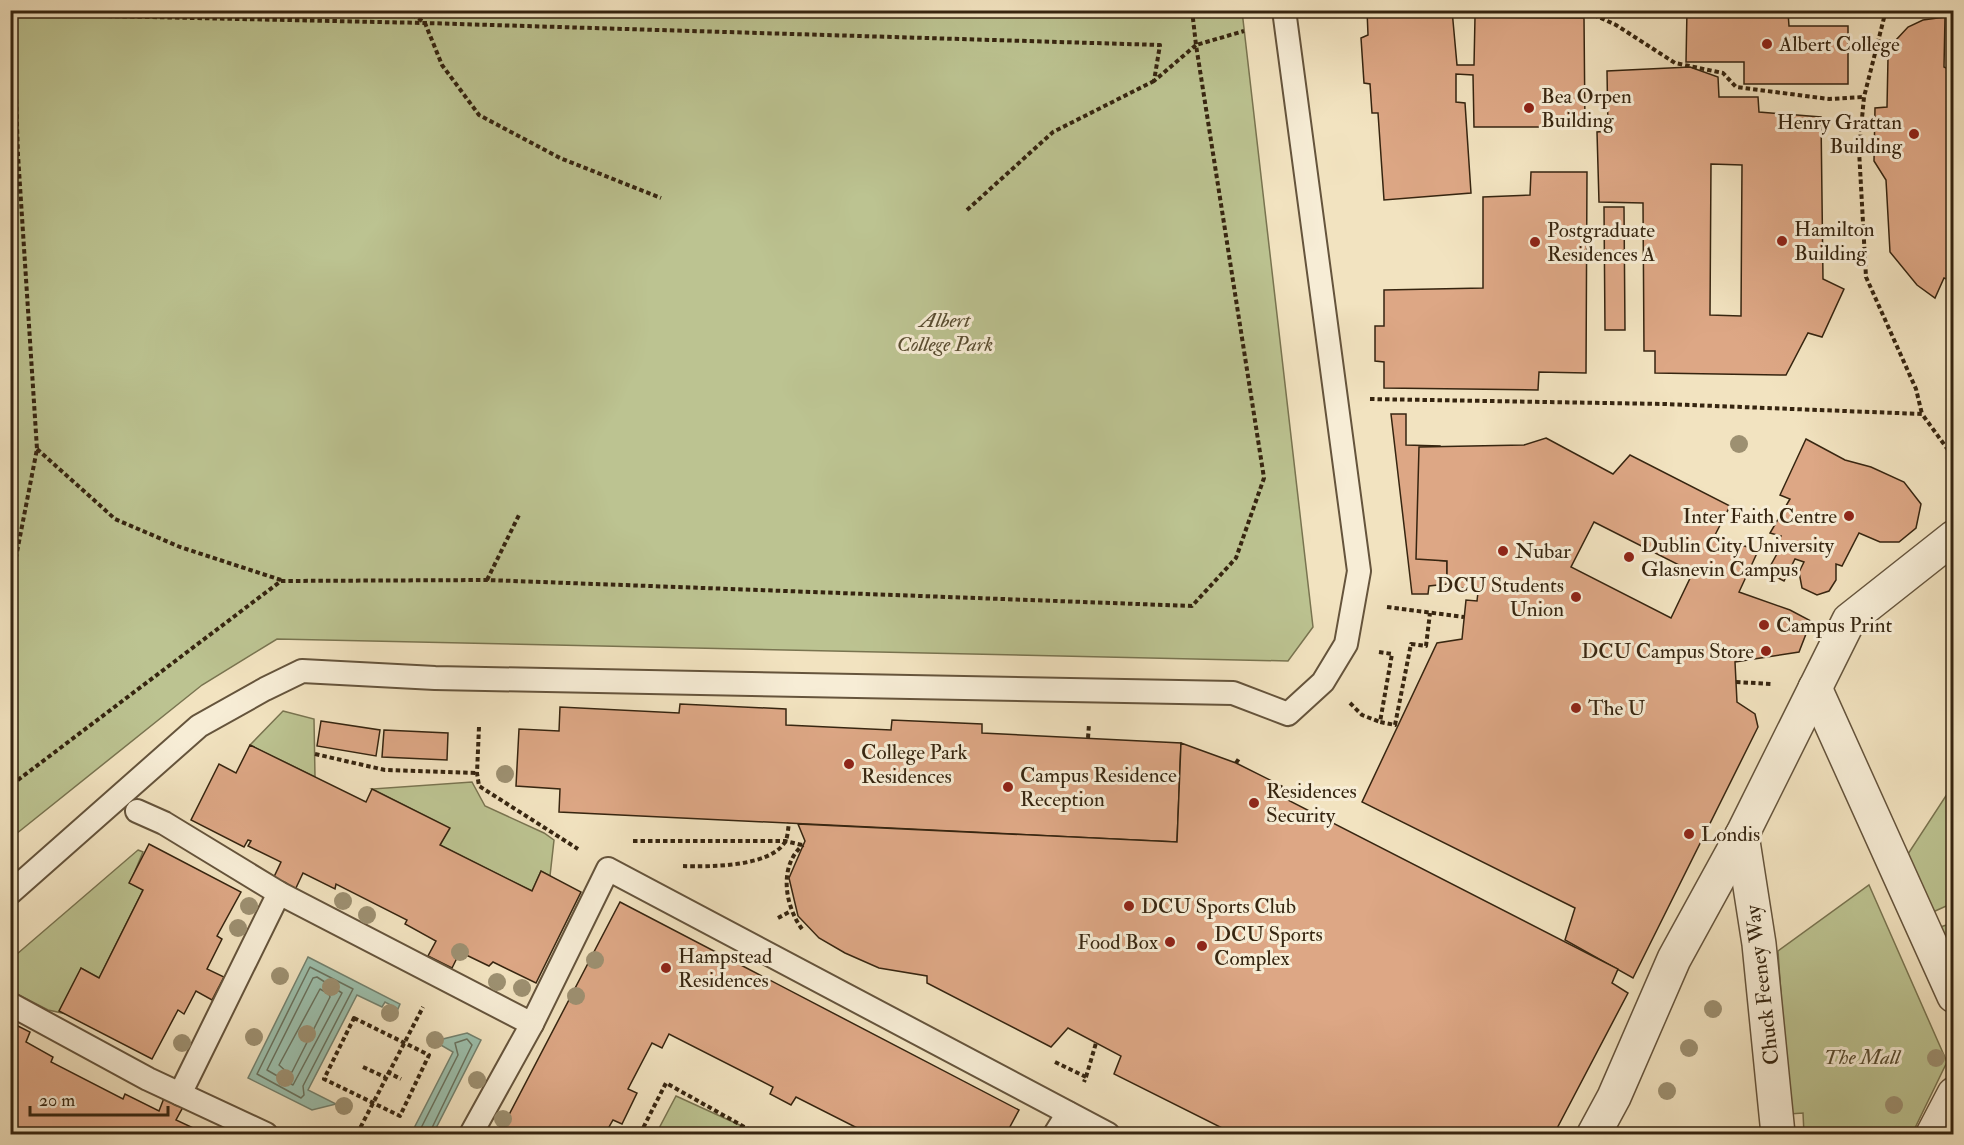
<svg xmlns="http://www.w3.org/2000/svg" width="1964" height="1145" font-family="'IM FELL Double Pica',serif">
	<rect width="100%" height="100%" fill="#f2e3c0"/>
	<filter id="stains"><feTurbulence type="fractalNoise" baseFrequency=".00333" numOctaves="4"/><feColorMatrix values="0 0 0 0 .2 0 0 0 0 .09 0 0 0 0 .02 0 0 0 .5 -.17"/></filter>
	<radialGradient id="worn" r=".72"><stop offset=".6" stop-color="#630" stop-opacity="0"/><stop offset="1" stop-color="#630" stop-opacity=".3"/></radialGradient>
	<g fill="#bcc391" stroke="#797450" stroke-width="1.5">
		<path d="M11,10L1242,11L1313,627L1288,661L277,639L202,685L11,838Z"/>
		<path d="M283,711L314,719L315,777L250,745Z"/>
		<path d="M472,782L485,806L544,833L554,840L550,876L541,871L532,891L440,845L449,828L372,789Z"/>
		<path d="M1953,785V903L1933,912L1906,857Z"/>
		<path d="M138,850L143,852L130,883L143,890L99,978L81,968L67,1014L48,1010L11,991L10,960Z"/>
		<path d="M1869,885L1947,1062L1912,1134H1804L1803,1113L1789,1114L1778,951Z"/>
		<path d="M1953,923V956L1940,927Z"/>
		<path d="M676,1096L744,1127L741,1134H656Z"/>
	</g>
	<g fill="#9cbfac" stroke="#73816e" stroke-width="1.5">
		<path d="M308,957L400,1004L398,1009L385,1002L382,1007L357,995L308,1090L336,1104L312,1110L248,1078Z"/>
		<path d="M467,1033L481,1040L433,1134H411L453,1052L439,1044L443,1039Z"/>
	</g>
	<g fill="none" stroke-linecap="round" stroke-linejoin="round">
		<g stroke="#69725e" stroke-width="1.5">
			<path d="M310,967L353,989L303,1086L304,1095L301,1098L257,1074Z"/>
			<path d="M317,977L342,993L293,1085L267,1070L313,978Z"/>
			<path d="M320,989L329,994L330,997L292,1072L288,1073L279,1065Z"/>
			<path d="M418,1134L458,1055L455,1043L467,1039L472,1045L429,1134"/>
		</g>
	</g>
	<g fill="#dda785" stroke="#362510" stroke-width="1.5" fill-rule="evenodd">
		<path d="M1367,10H1452L1457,65H1474L1475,17L1584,18L1585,127H1474L1473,75L1456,74V102L1465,103L1471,193L1384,200L1378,113H1372L1370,84L1364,83L1361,38L1368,35Z"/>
		<path d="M1687,10H1803L1788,12L1789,26H1848V84H1744V62H1686Z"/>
		<path d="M1945,17L1944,67L1954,72V282L1944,278L1935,298L1917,285L1890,252L1886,180L1874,161L1875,108L1887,107L1888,58L1896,40L1908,27L1923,20Z"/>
		<path d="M1690,67L1718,77L1719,97H1758L1759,112L1821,117L1823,279L1844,289L1822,337L1808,333L1786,375L1655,373V351H1644L1643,203L1599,202L1597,132L1608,131L1607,71ZM1711,164L1742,165L1741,316L1710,315Z"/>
		<path d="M1531,172H1587L1586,373L1539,372L1538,390L1384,388V362L1375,361V326H1384V290L1483,288V197L1530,195Z"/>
		<path d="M1604,207H1624L1625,330H1605Z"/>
		<path d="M1391,414H1406V445L1440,446L1436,560L1447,561V584L1429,586L1428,594H1412Z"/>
		<path d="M1546,438L1613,474L1630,455L1730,506L1715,535L1758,551L1739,592L1790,610L1811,621L1799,652L1735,662L1737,702L1755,714L1758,727L1633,978L1565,940L1575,908L1362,802L1437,643L1462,639L1466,600L1477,601L1478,592L1447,584V561L1416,559L1419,447L1524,445ZM1594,522L1693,572L1671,618L1571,567Z"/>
		<path d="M1806,439L1845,460L1871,467L1904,482L1921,504L1916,528L1899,542H1880L1859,533L1842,566L1836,564V580L1829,591L1817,595L1802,588L1799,572L1804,562L1795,559L1784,581L1767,572L1778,552L1773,550L1781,536L1770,533L1790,499L1780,495Z"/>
		<path d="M680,704L786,709V725L891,730L892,720L982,724V733L1181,743L1177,842L559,812L560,789L516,786L519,729L559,731L560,707L679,713Z"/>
		<path d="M321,721L380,730L376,756L317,746Z"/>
		<path d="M384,730L448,733L447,760L382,757Z"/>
		<path d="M1181,743L1236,763L1282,786L1278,795L1618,969L1612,983L1628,993L1554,1134H1234L1114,1074L1121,1056L1068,1028L1051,1047L927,983V976L879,968L845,953L819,938L798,916L789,878L805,841L798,824L1177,842Z"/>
		<path d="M250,745L366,802L372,789L450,828L440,845L532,891L541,871L581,892L536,983L493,962L489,966L460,952L452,968L428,956L436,941L405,924L407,920L336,884L335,889L303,873L295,890L273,879L281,862L248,846L251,841L248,840L244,847L191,820L219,764L236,773Z"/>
		<path d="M149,844L241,892L217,936L222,939L207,969L224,977L212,1000L196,991L184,1014L178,1010L152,1059L59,1011L81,968L99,978L143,890L129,883Z"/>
		<path d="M620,902L1019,1110L1006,1134H869L796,1097L791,1105L770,1094L773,1087L669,1034L662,1048L652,1043L628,1089L637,1093L622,1124L613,1120L605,1134H499Z"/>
		<path d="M10,1022L30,1032L26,1042L53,1057L51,1062L123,1099L125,1094L159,1111L164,1098L183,1107L176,1120L206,1134H10Z"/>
	</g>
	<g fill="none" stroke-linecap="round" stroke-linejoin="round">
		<defs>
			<g id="service">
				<path d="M137,811L164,823L279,893L532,1024"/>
				<path d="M10,893L199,726L265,689L302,671L435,678L1233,693L1288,714L1323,682L1346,644L1359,571L1284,10"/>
				<path d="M10,1004L148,1079L266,1134"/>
				<path d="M180,1094L279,893"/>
				<path d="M471,1134L532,1024L608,869L1108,1134"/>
				<path d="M1055,1134L1068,1113"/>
			</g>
			<g id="pedestrian">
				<path d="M1815,688L1954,996"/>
				<path d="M1742,835L1759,944L1778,1134"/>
				<path d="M1594,1134L1614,1097L1674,959L1742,835L1849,620L1954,537"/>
				<path d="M1933,1134L1954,1094"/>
			</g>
		</defs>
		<use href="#service" stroke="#65543c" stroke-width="26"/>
		<use href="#pedestrian" stroke="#65543c" stroke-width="36"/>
		<g stroke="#362510" stroke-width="4" stroke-dasharray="4.5 3" stroke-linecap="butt">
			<path d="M406,10L425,23L442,65L479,115L560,158L661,198"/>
			<path d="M1192,10L1196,45L1244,31"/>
			<path d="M1489,10L1592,14L1616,25L1675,63L1723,73L1736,87L1829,99L1864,97"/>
			<path d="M1886,10L1864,97L1859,150L1866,277L1916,389L1922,414"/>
			<path d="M10,14L425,23L1160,45L1154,81L1196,45L1264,478L1236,558L1192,606L487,580L281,581L10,786"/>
			<path d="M967,210L1053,132L1154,81"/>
			<path d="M1370,399L1664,404L1922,414L1954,458"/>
			<path d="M37,449L115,519L180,547L281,580"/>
			<path d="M487,580L519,515"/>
			<path d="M10,588L37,449L18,155L13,10"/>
			<path d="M1387,607L1464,617"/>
			<path d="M1379,652L1392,654L1380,722L1395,725L1411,644L1426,646L1430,613"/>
			<path d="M1736,682L1771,684"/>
			<path d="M1350,703L1362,715L1380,722"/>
			<path d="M479,727L477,773L479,786L578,849"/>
			<path d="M1088,738L1089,724"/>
			<path d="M315,754L385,770L477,773"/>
			<path d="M1236,763L1240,757"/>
			<path d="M633,841H785L802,845"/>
			<path d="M683,866C709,867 770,867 785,842C788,837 788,828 789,823"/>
			<path d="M778,918L791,911"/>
			<path d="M802,929C785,906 778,866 803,845"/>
			<path d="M354,1018L429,1055L400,1116L324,1079Z"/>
			<path d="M1055,1062L1086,1077L1084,1082"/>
			<path d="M363,1067L385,1077"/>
			<path d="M387,1072L401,1079"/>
			<path d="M1086,1077L1096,1043"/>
			<path d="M357,1134L423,1007"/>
			<path d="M640,1134L666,1083L757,1134"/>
		</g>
		<use href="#service" stroke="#f7edd6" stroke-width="22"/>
		<use href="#pedestrian" stroke="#f7edd6" stroke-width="33"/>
	</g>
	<g fill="#9d9071">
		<circle cx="1739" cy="444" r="9"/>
		<circle cx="505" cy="774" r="9"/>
		<circle cx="343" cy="901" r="9"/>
		<circle cx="249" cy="906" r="9"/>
		<circle cx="367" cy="915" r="9"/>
		<circle cx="238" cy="928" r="9"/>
		<circle cx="460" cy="952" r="9"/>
		<circle cx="595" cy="960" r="9"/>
		<circle cx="280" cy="976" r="9"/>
		<circle cx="497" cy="982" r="9"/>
		<circle cx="331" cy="987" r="9"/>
		<circle cx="522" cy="988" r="9"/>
		<circle cx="576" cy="996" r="9"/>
		<circle cx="1713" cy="1009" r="9"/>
		<circle cx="390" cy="1013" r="9"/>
		<circle cx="307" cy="1034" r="9"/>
		<circle cx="254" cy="1037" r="9"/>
		<circle cx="435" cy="1040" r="9"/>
		<circle cx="182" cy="1043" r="9"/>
		<circle cx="1689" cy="1048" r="9"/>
		<circle cx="1936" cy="1058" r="9"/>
		<circle cx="285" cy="1078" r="9"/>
		<circle cx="477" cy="1080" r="9"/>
		<circle cx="1667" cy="1091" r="9"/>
		<circle cx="1894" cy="1105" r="9"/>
		<circle cx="344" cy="1106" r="9"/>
		<circle cx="503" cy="1119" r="9"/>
	</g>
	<g fill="#8f2418" stroke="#f7edd6" stroke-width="2">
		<circle cx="1767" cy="44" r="6"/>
		<circle cx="1529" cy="108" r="6"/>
		<circle cx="1914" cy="134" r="6"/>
		<circle cx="1782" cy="241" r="6"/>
		<circle cx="1535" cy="242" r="6"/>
		<circle cx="1849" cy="516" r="6"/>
		<circle cx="1503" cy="551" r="6"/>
		<circle cx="1629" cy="557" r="6"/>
		<circle cx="1576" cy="597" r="6"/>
		<circle cx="1764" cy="625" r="6"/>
		<circle cx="1766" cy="651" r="6"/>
		<circle cx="1576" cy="708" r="6"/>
		<circle cx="849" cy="764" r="6"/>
		<circle cx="1008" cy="787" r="6"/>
		<circle cx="1254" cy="803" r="6"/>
		<circle cx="1689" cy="834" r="6"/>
		<circle cx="1129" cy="906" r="6"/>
		<circle cx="1170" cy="942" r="6"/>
		<circle cx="1202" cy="946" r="6"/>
		<circle cx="666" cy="968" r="6"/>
	</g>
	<g text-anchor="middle" stroke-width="6" stroke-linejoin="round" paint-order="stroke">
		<g font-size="21" fill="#362510" stroke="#f7edd6" text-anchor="start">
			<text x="1779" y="51">Albert College</text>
			<text x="1541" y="103">Bea Orpen<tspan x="1541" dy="24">Building</tspan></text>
			<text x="1902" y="129" text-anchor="end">Henry Grattan<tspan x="1902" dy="24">Building</tspan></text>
			<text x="1794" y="236">Hamilton<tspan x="1794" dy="24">Building</tspan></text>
			<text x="1547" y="237">Postgraduate<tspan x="1547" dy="24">Residences A</tspan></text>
			<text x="1837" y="523" text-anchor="end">Inter Faith Centre</text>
			<text x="1641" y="552">Dublin City University<tspan x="1641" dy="24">Glasnevin Campus</tspan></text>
			<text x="1515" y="558">Nubar</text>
			<text x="1564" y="592" text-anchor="end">DCU Students<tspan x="1564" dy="24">Union</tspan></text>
			<text x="1776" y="632">Campus Print</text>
			<text x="1754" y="658" text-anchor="end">DCU Campus Store</text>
			<text x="1588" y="715">The U</text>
			<text x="861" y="759">College Park<tspan x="861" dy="24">Residences</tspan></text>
			<text x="1020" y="782">Campus Residence<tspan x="1020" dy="24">Reception</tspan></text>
			<text x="1266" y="798">Residences<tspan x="1266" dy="24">Security</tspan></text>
			<text x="1701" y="841">Londis</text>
			<text x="1141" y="913">DCU Sports Club</text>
			<text x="1214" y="941">DCU Sports<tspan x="1214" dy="24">Complex</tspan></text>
			<text x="1158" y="949" text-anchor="end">Food Box</text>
			<text x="678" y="963">Hampstead<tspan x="678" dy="24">Residences</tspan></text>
		</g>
		<g font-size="21" font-style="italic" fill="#584c30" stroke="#f7edd6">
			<text x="945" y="327">Albert<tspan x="945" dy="24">College Park</tspan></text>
			<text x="1862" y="1064">The Mall</text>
		</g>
		<g font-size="21" fill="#362510" stroke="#f7edd6">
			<text transform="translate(1762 985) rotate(-97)" y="7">Chuck Feeney Way</text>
		</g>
	</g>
	<rect width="1964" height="1145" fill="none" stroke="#f2e3c0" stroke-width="36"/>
	<rect x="12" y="12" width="1940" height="1121" fill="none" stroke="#362510" stroke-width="3"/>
	<rect x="18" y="18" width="1928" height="1109" fill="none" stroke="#362510" stroke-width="1.5"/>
	<path d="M30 1106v9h138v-9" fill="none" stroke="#362510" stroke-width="3"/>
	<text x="39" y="1106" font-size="18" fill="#362510" stroke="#f7edd6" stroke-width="4.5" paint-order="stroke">20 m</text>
	<rect width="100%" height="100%" filter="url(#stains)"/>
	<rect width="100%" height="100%" fill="url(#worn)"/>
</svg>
